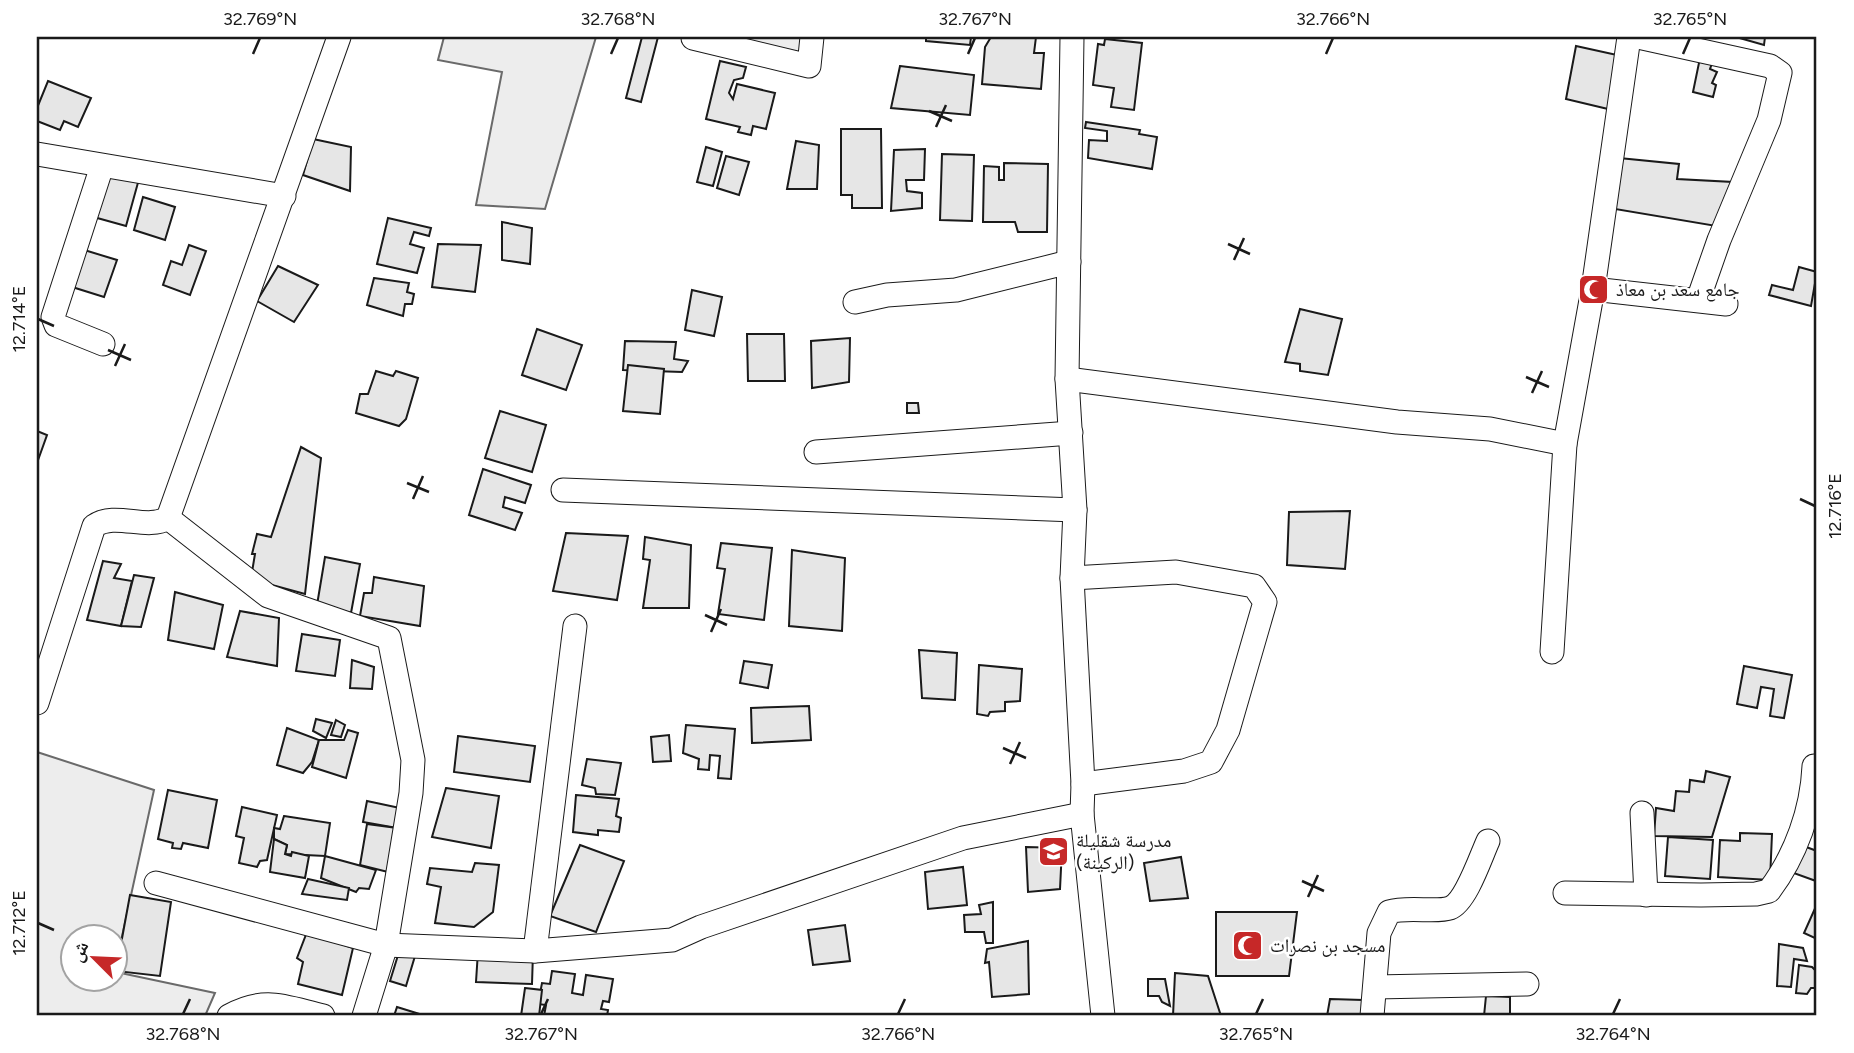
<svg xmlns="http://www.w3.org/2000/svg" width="1854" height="1053" font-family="Figtree,'Noto Naskh Arabic',sans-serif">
	<rect width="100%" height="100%" fill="#fff"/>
	<g fill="#ededed" stroke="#6a6a6a" stroke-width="2">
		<path d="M444,37H596L545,209L476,205L502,72L438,60Z"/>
		<path d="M734,37H806L803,57Z"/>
		<path d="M37,752L154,790L116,964V937H74V979H116V972L215,993L205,1016H37Z"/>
	</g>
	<g fill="#e6e6e6" stroke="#1a1a1a" stroke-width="2">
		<path d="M642,37H658L641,102L626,98Z"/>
		<path d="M926,37H971L970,45L926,41Z"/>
		<path d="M991,37H1036L1034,53H1044L1041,89L982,84L985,47Z"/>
		<path d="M1736,37H1765L1764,45Z"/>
		<path d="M1105,39L1142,43L1134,110L1111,107L1114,88L1093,85L1098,44L1104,45Z"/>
		<path d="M1576,46L1617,55L1608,109L1566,99Z"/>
		<path d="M1701,53L1715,55L1710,69L1717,72L1712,83L1716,85L1713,97L1693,92Z"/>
		<path d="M720,61L746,67L743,78L734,80L729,93L733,99L737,84L775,93L766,129L753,126L751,135L738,132L740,127L706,119Z"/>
		<path d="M900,66L974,75L970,115L891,108Z"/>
		<path d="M48,81L91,98L78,127L64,121L60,130L37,121V108Z"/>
		<path d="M1086,122L1140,130L1139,134L1157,137L1152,169L1088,158L1089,140L1107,141V131L1085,128Z"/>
		<path d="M841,129H881L882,208H852V195H841Z"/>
		<path d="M313,139L351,147L350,191L303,175Z"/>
		<path d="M796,141L819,145L817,189H787Z"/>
		<path d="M706,147L722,152L713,186L697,182Z"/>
		<path d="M925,149L924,180H906L907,191L922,193V208L891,211L894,150Z"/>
		<path d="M942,154L974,155L972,221L940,220Z"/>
		<path d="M726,156L749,162L739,195L717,188Z"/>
		<path d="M1619,158L1679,164L1677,179L1733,182L1716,226L1615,209Z"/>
		<path d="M1004,163L1048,164L1047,232H1018L1015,222H983L984,166L999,167V180H1004Z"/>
		<path d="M103,169L139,179L126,226L90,216Z"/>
		<path d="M143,197L175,207L165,240L134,230Z"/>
		<path d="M388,218L431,228L429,236L414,232L410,244L424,248L417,273L377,264Z"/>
		<path d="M502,222L532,228L530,264L502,260Z"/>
		<path d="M438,244L481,245L475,292L432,287Z"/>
		<path d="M189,245L206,251L190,295L163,285L171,261L182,265Z"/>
		<path d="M81,249L117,260L104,297L69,286Z"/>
		<path d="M278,266L318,285L294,322L257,301Z"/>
		<path d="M1799,267L1817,272L1811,306L1769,295L1772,285L1793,290Z"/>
		<path d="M374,278L409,283L407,292L414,294L412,304H405L403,316L367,305Z"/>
		<path d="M692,290L722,297L714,336L685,330Z"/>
		<path d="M1300,309L1342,319L1328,375L1300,371V364L1285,362Z"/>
		<path d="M537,329L582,345L566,390L522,375Z"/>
		<path d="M747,334H784L785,381H748Z"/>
		<path d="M850,338L849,382L812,388L811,341Z"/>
		<path d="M625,341L676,342L674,359L688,361L682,372L623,370Z"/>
		<path d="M628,365L664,369L660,414L623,411Z"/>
		<path d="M376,371L393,376L396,371L418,378L406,419L399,426L356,413L360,394H368Z"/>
		<path d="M907,403H918L919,413H907Z"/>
		<path d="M500,411L546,425L532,472L485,458Z"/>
		<path d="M37,431L47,435L37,463Z"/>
		<path d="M301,447L321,458L305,594L261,582L252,572L255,554H252L257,534L271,537Z"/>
		<path d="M483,469L531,485L525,503L505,497L503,507L522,513L515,530L469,515Z"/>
		<path d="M1350,511L1345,569L1287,565L1289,512Z"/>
		<path d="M566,533L628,536L617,600L553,591Z"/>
		<path d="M645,537L691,545L689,608H643L650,560L643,559Z"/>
		<path d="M721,543L772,548L764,620L718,614L725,569L717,568Z"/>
		<path d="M792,550L845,558L842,631L789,626Z"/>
		<path d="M325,557L360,564L351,613L317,605Z"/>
		<path d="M103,561L121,564L114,578L132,581L121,626L87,620Z"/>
		<path d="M134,575L154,578L141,627L121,626Z"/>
		<path d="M374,577L424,586L420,626L360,616L364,593H372Z"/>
		<path d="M175,592L223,605L214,649L168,640Z"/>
		<path d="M240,611L279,618L277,666L227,657Z"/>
		<path d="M302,634L340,640L335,676L296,671Z"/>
		<path d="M919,650L957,653L955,700L922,698Z"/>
		<path d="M352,660L374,667L372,689L350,688Z"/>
		<path d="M744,661L772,665L768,688L740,683Z"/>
		<path d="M979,665L1022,669L1020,701L1005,702V711L990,712L988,716L977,714Z"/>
		<path d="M1744,666L1792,675L1784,718L1770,716L1774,689L1761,687L1757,708L1737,704Z"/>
		<path d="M809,706L811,740L752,743L751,708Z"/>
		<path d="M316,719L332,723L326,738L313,731Z"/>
		<path d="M336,720L345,725L341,737L331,735Z"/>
		<path d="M686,725L735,729L731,779L718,778L720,756L710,755L709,770L698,769L699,759L683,753Z"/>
		<path d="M287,728L319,740L312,762L303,773L277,765Z"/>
		<path d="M348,730L358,733L346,778L312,767L319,740H344Z"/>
		<path d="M669,735L671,761L653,762L651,737Z"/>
		<path d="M458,736L535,746L530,782L454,772Z"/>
		<path d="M587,759L621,763L615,795L596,794L595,788L582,785Z"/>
		<path d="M1706,771L1730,777L1712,837L1654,836L1656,808L1674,811L1676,791L1689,792L1690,780L1704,782Z"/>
		<path d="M446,788L499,796L491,848L432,837Z"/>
		<path d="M168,790L217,800L208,848L183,843L181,849L172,848L173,843L158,839Z"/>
		<path d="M576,795L619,799L616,816L621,818L619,832L598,830V835L573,832Z"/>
		<path d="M367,801L400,808L397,828L363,822Z"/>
		<path d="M242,807L277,815L267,860L260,861L257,867L239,863L244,838L236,836Z"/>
		<path d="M284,816L330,823L325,856L285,854L287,845L274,839V828L280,829Z"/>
		<path d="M367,824L397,828L392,873L360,865Z"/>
		<path d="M1740,833L1772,834L1770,880L1718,877L1720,840L1740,841Z"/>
		<path d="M1668,837L1713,840L1710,879L1665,876Z"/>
		<path d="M274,839L287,845L285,854L291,856L292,852L309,856L305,878L270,872Z"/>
		<path d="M1798,844L1817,851L1816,881L1788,871Z"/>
		<path d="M580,845L624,861L596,932L550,916Z"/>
		<path d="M1026,847L1062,848L1060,889L1028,892Z"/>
		<path d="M325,856L376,870L369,889L359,888L356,892L321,878Z"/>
		<path d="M1181,857L1188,898L1150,901L1144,863Z"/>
		<path d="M475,863L499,865L493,912L474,927L435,923L441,887L427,884L430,868L472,872Z"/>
		<path d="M963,867L967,905L928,909L925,872Z"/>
		<path d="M308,879L349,888L347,900L302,894Z"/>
		<path d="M130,895L171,902L160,976L116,971Z"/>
		<path d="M993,902V943H986L984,932H965L964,915L981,914L979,905Z"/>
		<path d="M1817,904V939L1804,933Z"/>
		<path d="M1216,912H1297L1289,976H1216Z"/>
		<path d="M845,925L850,961L813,965L808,930Z"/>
		<path d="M307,932L353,948L342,995L298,984L303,962L297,958Z"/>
		<path d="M1028,941L1029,994L992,997L989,962L985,963L987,949Z"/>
		<path d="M1779,944L1803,948L1807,961L1794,959L1791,987L1777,986Z"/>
		<path d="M478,951L533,953L532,984L476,982Z"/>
		<path d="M399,952L415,956L406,986L390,981Z"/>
		<path d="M1799,965L1812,967L1817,972V988H1811L1807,994L1796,993Z"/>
		<path d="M552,971L575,974L572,993L583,995L586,975L613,979L609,1002L603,1001L601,1009L608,1010L607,1016H544L546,1005L538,1004L542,983L550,984Z"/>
		<path d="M1175,973L1208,976L1221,1016H1173Z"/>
		<path d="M1148,979H1165L1170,1006L1162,1002L1159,996H1148Z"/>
		<path d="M525,988L542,990L539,1016H521Z"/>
		<path d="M1486,996L1510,997V1016H1484Z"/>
		<path d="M1330,999L1363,1000L1362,1016H1327Z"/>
		<path d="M397,1007L426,1016H394Z"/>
	</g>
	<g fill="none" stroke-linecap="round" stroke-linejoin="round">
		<defs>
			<g id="minor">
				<path d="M1072,37L1067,379L1075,510L1072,578L1083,784L1082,814L1103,1016"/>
				<path d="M1638,37L1770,66L1780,73L1769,120L1719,240L1698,300"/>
				<path d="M693,38L809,66L812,37"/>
				<path d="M37,154L284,196"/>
				<path d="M102,166L53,317L56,325L103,344"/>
				<path d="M1593,289L1726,304"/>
				<path d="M855,302L887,295L956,290L1069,262"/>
				<path d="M1067,379L1397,422L1490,429L1565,444"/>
				<path d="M816,452L1071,433"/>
				<path d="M563,490L1075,510"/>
				<path d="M168,518L268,596L389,638L413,760L411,793L386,945L364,1016"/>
				<path d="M1072,578L1176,572L1254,586L1265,602L1228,730L1211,762L1184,771L1083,784"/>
				<path d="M1552,652L1565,444L1593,289L1629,37"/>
				<path d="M37,703L94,526C116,511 146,531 168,518L339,37"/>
				<path d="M1642,813L1646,895"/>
				<path d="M156,883L386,945L535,951L672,940L701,927L963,838L1082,814"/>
				<path d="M1565,893L1701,895L1756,894L1769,891C1796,855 1812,810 1814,766"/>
				<path d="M535,951L575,626"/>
				<path d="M1375,987L1527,984"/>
				<path d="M229,1016C265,996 285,1007 323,1016"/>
				<path d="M1372,1016L1379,933L1389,912C1408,906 1436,913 1450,908C1466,902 1481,856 1488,841"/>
			</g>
		</defs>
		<use href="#minor" stroke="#1a1a1a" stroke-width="25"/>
		<use href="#minor" stroke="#fff" stroke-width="23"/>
	</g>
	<path fill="none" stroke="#1a1a1a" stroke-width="2.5" d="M253,54L260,38M611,54L618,38M968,54L975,38M1326,54L1333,38M1683,54L1690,38M929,111L952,121M936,127L946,105M1228,244L1250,254M1234,260L1244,238M38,319L54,326M108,350L131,360M115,366L125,344M1526,377L1549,387M1532,393L1542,371M407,483L429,492M413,499L423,476M1800,499L1815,506M705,615L727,625M711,632L721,609M1003,748L1026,758M1010,764L1020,742M1302,881L1324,891M1308,897L1318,875M38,923L54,930M183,1014L190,999M541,1014L548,999M898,1014L905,999M1256,1014L1263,999M1613,1014L1620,999"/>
	<defs>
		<symbol id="mosque-square" viewBox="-11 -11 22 22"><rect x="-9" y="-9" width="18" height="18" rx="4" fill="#c62828" stroke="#fff"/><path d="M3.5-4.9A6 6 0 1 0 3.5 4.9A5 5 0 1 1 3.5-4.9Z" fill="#fff"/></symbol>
		<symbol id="school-square" viewBox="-11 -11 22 22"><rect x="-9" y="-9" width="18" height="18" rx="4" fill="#c62828" stroke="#fff"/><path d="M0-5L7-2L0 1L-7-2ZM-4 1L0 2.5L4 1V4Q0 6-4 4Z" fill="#fff"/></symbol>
	</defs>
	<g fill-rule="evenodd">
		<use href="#mosque-square" x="1576" y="272" width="35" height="35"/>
		<use href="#school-square" x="1036" y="834" width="35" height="35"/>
		<use href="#mosque-square" x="1230" y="928" width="35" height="35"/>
	</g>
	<g text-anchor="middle" stroke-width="5" stroke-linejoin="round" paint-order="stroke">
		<g font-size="19" fill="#1a1a1a" stroke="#fff" text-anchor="start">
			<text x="1616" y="296">جامع سعد بن معاذ</text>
			<text x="1076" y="847">مدرسة شقليلة<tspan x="1076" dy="22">(الركينة)</tspan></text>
			<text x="1270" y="952">مسجد بن نصرات</text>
		</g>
	</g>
	<rect width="1854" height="1053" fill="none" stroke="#ffffff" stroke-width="77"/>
	<g transform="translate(94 958) rotate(294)"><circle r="33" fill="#ffffff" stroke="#a3a3a3" stroke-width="2"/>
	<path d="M0-5L12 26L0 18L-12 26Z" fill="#c62828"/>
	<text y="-10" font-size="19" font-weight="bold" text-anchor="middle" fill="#1a1a1a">ش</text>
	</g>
	<rect x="38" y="38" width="1777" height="976" fill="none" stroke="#1a1a1a" stroke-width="2.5"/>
	<g font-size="18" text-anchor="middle" fill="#1a1a1a">
		<text x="260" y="25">32.769°N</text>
		<text x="618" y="25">32.768°N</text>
		<text x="975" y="25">32.767°N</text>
		<text x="1333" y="25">32.766°N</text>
		<text x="1690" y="25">32.765°N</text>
		<text transform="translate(19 319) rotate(-90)" y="6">12.714°E</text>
		<text transform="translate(1835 506) rotate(-90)" y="6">12.716°E</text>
		<text transform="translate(19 923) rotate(-90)" y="6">12.712°E</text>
		<text x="183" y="1040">32.768°N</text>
		<text x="541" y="1040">32.767°N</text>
		<text x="898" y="1040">32.766°N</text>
		<text x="1256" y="1040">32.765°N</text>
		<text x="1613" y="1040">32.764°N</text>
	</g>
</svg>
